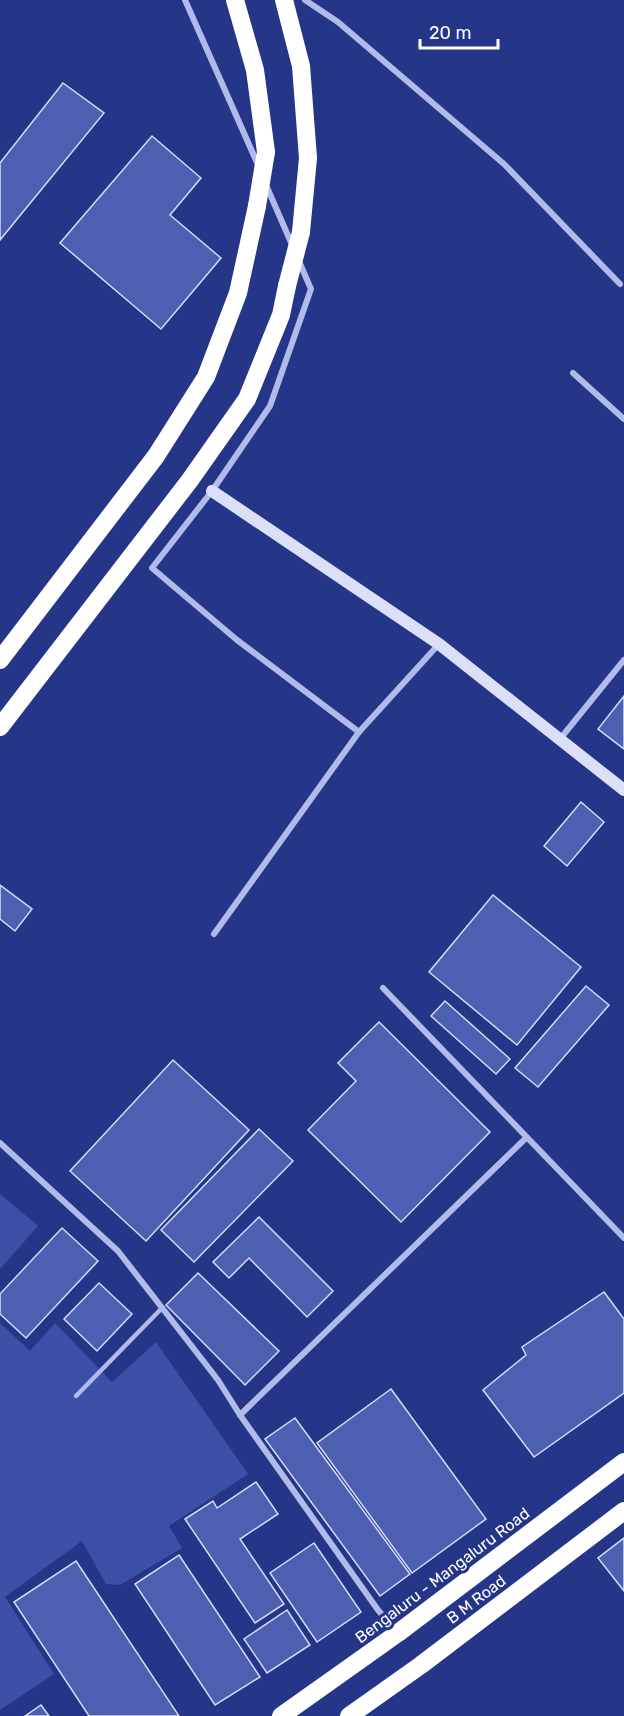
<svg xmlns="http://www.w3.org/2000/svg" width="624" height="1716" font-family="Rubik,sans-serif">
	<rect width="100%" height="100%" fill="#253688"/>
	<g fill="#3c50a7">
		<path d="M0,1194L38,1226L0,1269Z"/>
		<path d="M0,1323L30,1351L55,1323L112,1382L156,1342L248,1474L169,1526L182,1548L120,1585L106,1584L82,1541L5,1597L54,1674L0,1710Z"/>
	</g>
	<g fill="#4d5fb0" stroke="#d5dbf7" stroke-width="1.5">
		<path d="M63,83L104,113L0,240V163Z"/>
		<path d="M152,136L201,178L170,215L221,258L161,329L60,243Z"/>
		<path d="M624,696V749L598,729Z"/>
		<path d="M581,802L604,822L567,866L544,846Z"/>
		<path d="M0,885L32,909L15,931L0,919Z"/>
		<path d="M493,895L581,967L517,1045L429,972Z"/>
		<path d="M586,986L609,1005L538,1087L515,1068Z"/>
		<path d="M445,1001L510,1059L496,1074L431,1016Z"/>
		<path d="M379,1022L490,1132L401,1222L308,1130L356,1081L338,1063Z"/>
		<path d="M173,1060L249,1130L146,1241L70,1171Z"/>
		<path d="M259,1129L293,1161L194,1262L161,1230Z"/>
		<path d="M259,1217L333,1291L307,1317L249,1258L229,1278L213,1262Z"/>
		<path d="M62,1228L98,1261L26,1338L0,1314V1294Z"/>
		<path d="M198,1273L279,1351L245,1385L166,1305Z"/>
		<path d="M99,1283L132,1314L97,1351L64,1319Z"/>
		<path d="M604,1292L624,1319V1393L534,1457L483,1390L526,1355L522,1347Z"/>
		<path d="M391,1389L486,1519L412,1573L317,1443Z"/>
		<path d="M295,1418L410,1574L380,1596L265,1439Z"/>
		<path d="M256,1482L278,1514L240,1539L284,1604L255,1623L185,1519L213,1501L217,1508Z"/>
		<path d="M624,1538V1591L598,1558Z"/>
		<path d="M314,1543L361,1612L317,1642L270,1573Z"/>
		<path d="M179,1555L260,1677L215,1705L135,1584Z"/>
		<path d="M76,1561L179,1716H89L14,1602Z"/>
		<path d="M287,1610L310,1645L267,1673L244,1639Z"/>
		<path d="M41,1705L49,1716H25Z"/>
	</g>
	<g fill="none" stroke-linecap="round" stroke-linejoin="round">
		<path stroke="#b1bbe9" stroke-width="4.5" d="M76,1396L161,1309"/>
		<g stroke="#b1bbe9" stroke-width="6">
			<path d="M185,0L259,167"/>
			<path d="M305,0L338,22L504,164L620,284"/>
			<path d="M266,185L293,247"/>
			<path d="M298,259L311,289L270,406L212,491L152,568L237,640L359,732"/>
			<path d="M573,373L624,419"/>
			<path d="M560,739L624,660"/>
			<path d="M214,934L359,732L439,644"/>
			<path d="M383,988L624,1238"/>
			<path d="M0,1143L118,1251L218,1380L240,1415L378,1610L396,1631"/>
			<path d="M240,1415L526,1138"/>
		</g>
		<path stroke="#dbe0f8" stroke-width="12" d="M212,491L439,644L624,790"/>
		<g stroke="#fff" stroke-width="18">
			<path d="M235,0L255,70L266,152"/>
			<path d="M284,0L301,66L308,158L301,232"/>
			<path d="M0,660L156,456L206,377L238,293L257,206"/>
			<path d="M0,727L190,480L247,399L281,315L287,286"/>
			<path d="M281,1716L398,1633L624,1462"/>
			<path d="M349,1716L421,1665L624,1511"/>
		</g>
		<g stroke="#fff" stroke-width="18">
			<path d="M257,206L266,152"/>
			<path d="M287,286L301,232"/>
		</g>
	</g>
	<g text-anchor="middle" stroke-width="6" stroke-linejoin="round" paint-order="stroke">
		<g font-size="16" fill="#fff" stroke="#253688">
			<text transform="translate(442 1575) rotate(-37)" y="6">Bengaluru - Mangaluru Road</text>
			<text transform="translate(476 1599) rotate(-37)" y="6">B M Road</text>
		</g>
	</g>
	<path d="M420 39v9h78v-9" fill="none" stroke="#ffffff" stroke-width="3"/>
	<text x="429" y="39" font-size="18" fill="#ffffff" stroke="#253688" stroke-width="4.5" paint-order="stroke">20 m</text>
</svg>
